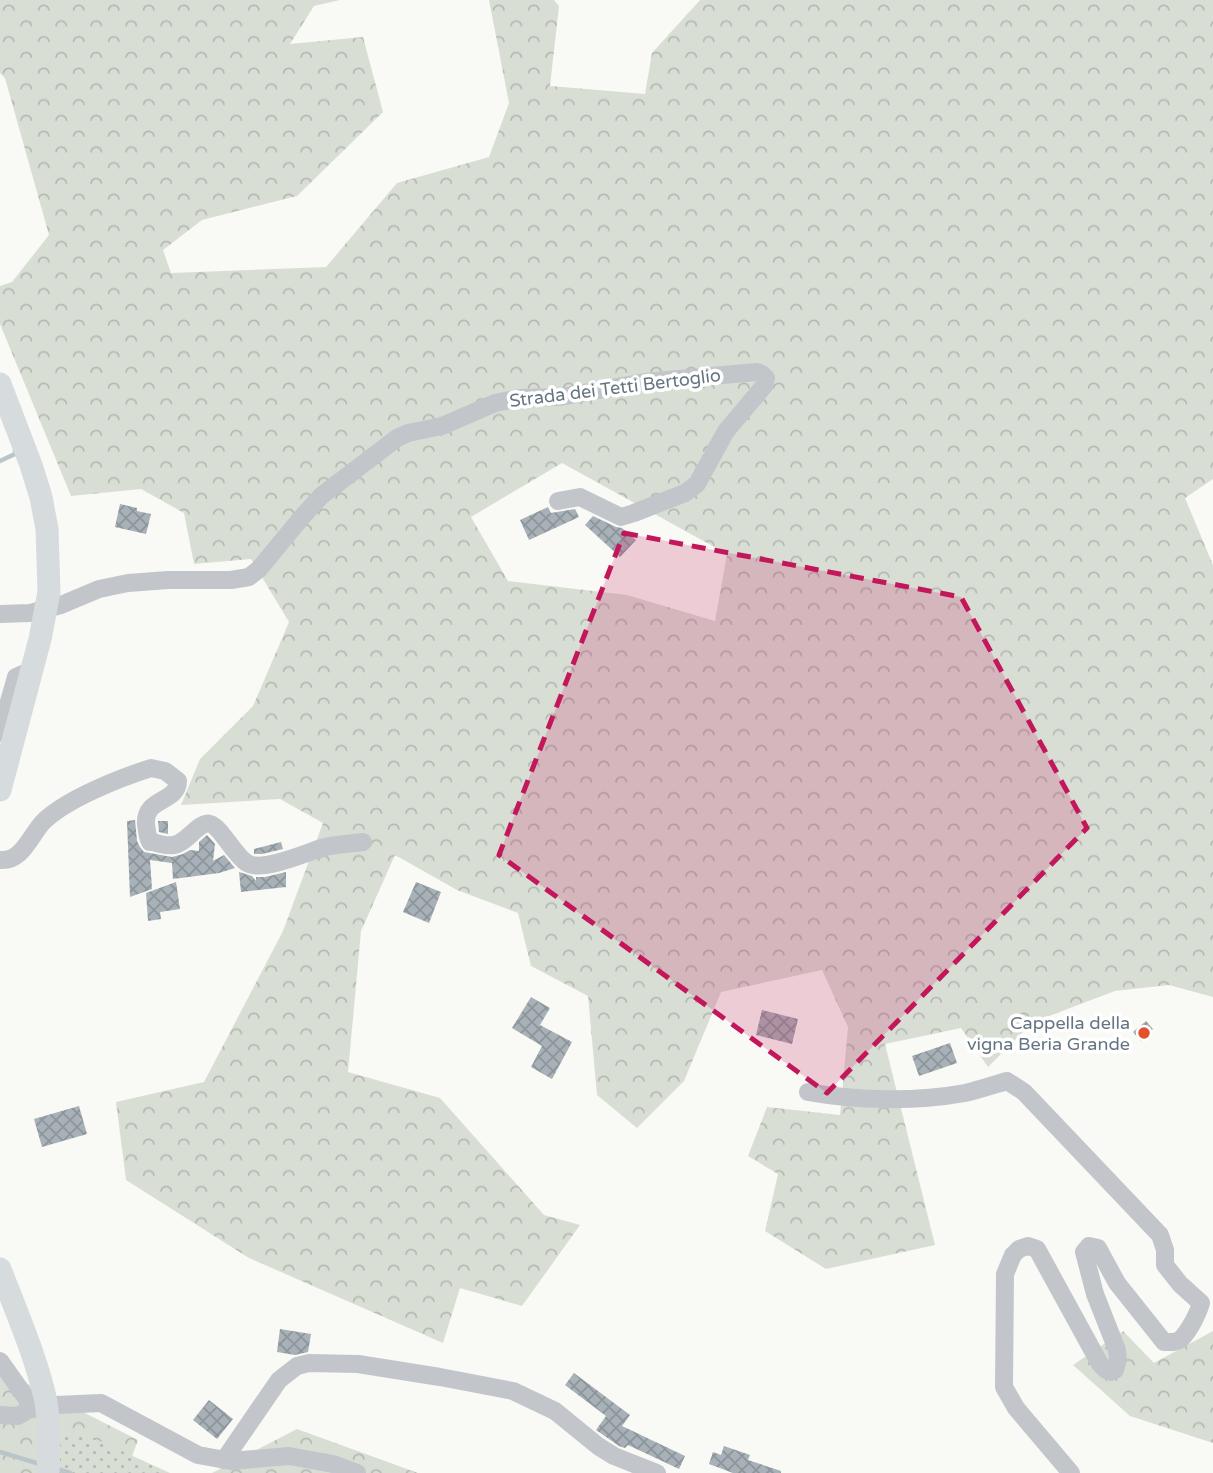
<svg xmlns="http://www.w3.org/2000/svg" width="1213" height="1473" font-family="'Varela Round',sans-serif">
	<defs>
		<pattern id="forest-crowns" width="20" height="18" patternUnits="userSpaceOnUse" patternTransform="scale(1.75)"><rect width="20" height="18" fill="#d9ded5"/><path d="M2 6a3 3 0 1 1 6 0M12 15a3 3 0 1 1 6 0" fill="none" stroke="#b4b9b2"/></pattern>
		<pattern id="park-dots" width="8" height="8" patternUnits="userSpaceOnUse" patternTransform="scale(1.75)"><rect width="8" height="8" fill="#d9ded5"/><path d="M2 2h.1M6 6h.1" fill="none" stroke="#b4b9b2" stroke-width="1.8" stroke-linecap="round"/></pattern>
		<pattern id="building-cross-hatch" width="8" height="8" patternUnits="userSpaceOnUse" patternTransform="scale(1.75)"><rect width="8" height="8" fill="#a8b1b7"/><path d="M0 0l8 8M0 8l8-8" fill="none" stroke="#8c959a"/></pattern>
	</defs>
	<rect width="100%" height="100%" fill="#f9f9f6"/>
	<g fill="url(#forest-crowns)" fill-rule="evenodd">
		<path d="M0,0H340L314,6L290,44L363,37L383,112L297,196L202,220L163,250L171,273L326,267L397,183L489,157L509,103L489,0H554L559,6L550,86L645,94L652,53L700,0H1213V479L1185,498L1213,565V997L1169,985L1115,991L1033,1022L988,1067L961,1028L885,1044L935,1245L826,1269L765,1231L778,1174L748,1156L767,1107L840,1115L848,1027L822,970L721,992L684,1081L637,1128L597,1095L588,996L531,966L518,913L457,890L395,855L361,931L348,1072L440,1098L544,1215L580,1225L522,1306L460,1288L443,1343L249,1258L126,1180L116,1102L204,1082L283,931L323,823L280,799L181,805L200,759L253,706L289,622L251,559L194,564L184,513L141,489L71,496L0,324V286L12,282L49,235L5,78L0,73ZM562,463L727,554L715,621L627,595L508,581L471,517Z"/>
		<path d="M1123,1331L1154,1363L1213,1331V1443L1130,1416L1073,1365Z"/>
		<path d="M0,1370L138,1440L126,1473H0Z"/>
		<path d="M297,1429L418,1473H212Z"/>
	</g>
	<path fill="url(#park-dots)" d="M61,1435L91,1437L170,1473H47Z"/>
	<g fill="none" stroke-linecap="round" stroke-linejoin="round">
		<g stroke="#b9c6c9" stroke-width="4.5">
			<path d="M0,461L15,454V450"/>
			<path d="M0,1452L43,1465"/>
			<path d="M54,1468L70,1473"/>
		</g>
	</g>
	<g fill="url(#building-cross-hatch)">
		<path d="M120,504L137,508V511L151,514L146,534L115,527Z"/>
		<path d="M548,507L551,513L575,509L579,517L529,540L520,520Z"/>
		<path d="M593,516L616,527L622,528L636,540L620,557L585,525Z"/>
		<path d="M135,820L137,841L140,847L144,852L172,857L183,854L190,850L199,851V842L207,835L215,844L213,861L224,855L235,868L219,873L173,879L172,863L150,860L152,889L130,897L127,821Z"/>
		<path d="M158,821H168V834L159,832Z"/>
		<path d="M281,842L283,849L262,854H254V849Z"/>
		<path d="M239,872L252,876L256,881V877H265L286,872V887L241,892Z"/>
		<path d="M176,882L180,909L160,912L161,919L148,921L146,893Z"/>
		<path d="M416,882L441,892L429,923L403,912Z"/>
		<path d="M531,997L550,1008L540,1025L572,1042L552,1079L531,1067L542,1046L512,1028Z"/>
		<path d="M762,1010L798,1019L792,1044L756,1035Z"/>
		<path d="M1146,1021L1153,1029L1141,1041L1133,1032Z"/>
		<path d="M950,1043L957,1063L919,1076L912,1056Z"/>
		<path d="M79,1106L87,1134L42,1147L34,1119Z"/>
		<path d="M280,1329L311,1334L308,1352L295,1355L277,1352Z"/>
		<path d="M574,1373L630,1415L622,1426L685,1456L679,1469L628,1445L625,1448L619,1446L596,1430L606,1416L565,1385Z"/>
		<path d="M209,1400L233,1419L217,1439L193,1420Z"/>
		<path d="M724,1446L750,1455L748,1460L781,1471V1473H733L709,1464L713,1452L721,1455Z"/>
	</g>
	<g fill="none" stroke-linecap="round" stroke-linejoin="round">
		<g stroke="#c2c6ca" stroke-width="18">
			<path d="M0,614L30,613L61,605L99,589L128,583L168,580H231L249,577L259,569L302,517L321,496L397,438L408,433L442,426L495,403L520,398L560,397L645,382L757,372L762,374L766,378L764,386L726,431L697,484L685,493L634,513L621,517L580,497L558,501"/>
			<path d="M0,733L16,677L32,670"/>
			<path d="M0,860C22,862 30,836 43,822C66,799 120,778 151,768L165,771L178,781C178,803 144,797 146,824C147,831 147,836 150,842H153C159,844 168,846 174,845C187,843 200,820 210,824C220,826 235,856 247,863C262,873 307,852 325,847C337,844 350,844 363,842"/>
			<path d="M808,1092C858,1101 916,1102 965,1093C979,1090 993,1085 1007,1081L1024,1092L1160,1235L1165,1250V1265L1180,1284L1201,1303C1198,1314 1189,1331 1181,1339C1176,1343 1170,1342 1164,1342L1117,1283L1098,1248L1089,1246L1084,1252L1095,1294L1117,1350L1118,1359L1115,1370L1111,1372L1106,1370L1100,1364L1037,1249L1028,1246L1019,1249L1013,1255L1005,1274L1004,1387L1016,1408L1071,1473"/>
			<path d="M0,1361L29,1402L28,1410"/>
			<path d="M0,1415L18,1416L28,1410L56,1405L101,1403L198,1455L231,1461L289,1456L333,1464L357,1473"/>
			<path d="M224,1460L279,1380L297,1366L309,1363L358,1364L440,1377L513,1391L555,1411L598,1446L614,1456L657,1473"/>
		</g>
		<g stroke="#d6dbde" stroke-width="23">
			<path d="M0,384L31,465L41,497L47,529L49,592L40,639L0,790"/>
			<path d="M0,1269C16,1311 35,1354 45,1397C50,1422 49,1448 48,1473"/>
		</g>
	</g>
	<path fill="#c2185b" fill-opacity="0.2" stroke="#c2185b" stroke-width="5" stroke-dasharray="14 9" stroke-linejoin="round" d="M624,533L961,597L1087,828L827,1093L499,855Z"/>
	<circle fill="#e1532d" stroke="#fff" stroke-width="2.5" cx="1144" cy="1033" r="7"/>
	<g text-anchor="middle" stroke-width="7" stroke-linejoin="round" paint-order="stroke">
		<g font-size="18" fill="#647581" stroke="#fff">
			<text transform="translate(615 388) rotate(-7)" y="6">Strada dei Tetti Bertoglio</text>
		</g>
		<g font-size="18" fill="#647581" stroke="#fff" text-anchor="end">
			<text x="1130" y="1029">Cappella della<tspan x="1130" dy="21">vigna Beria Grande</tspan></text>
		</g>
	</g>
</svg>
